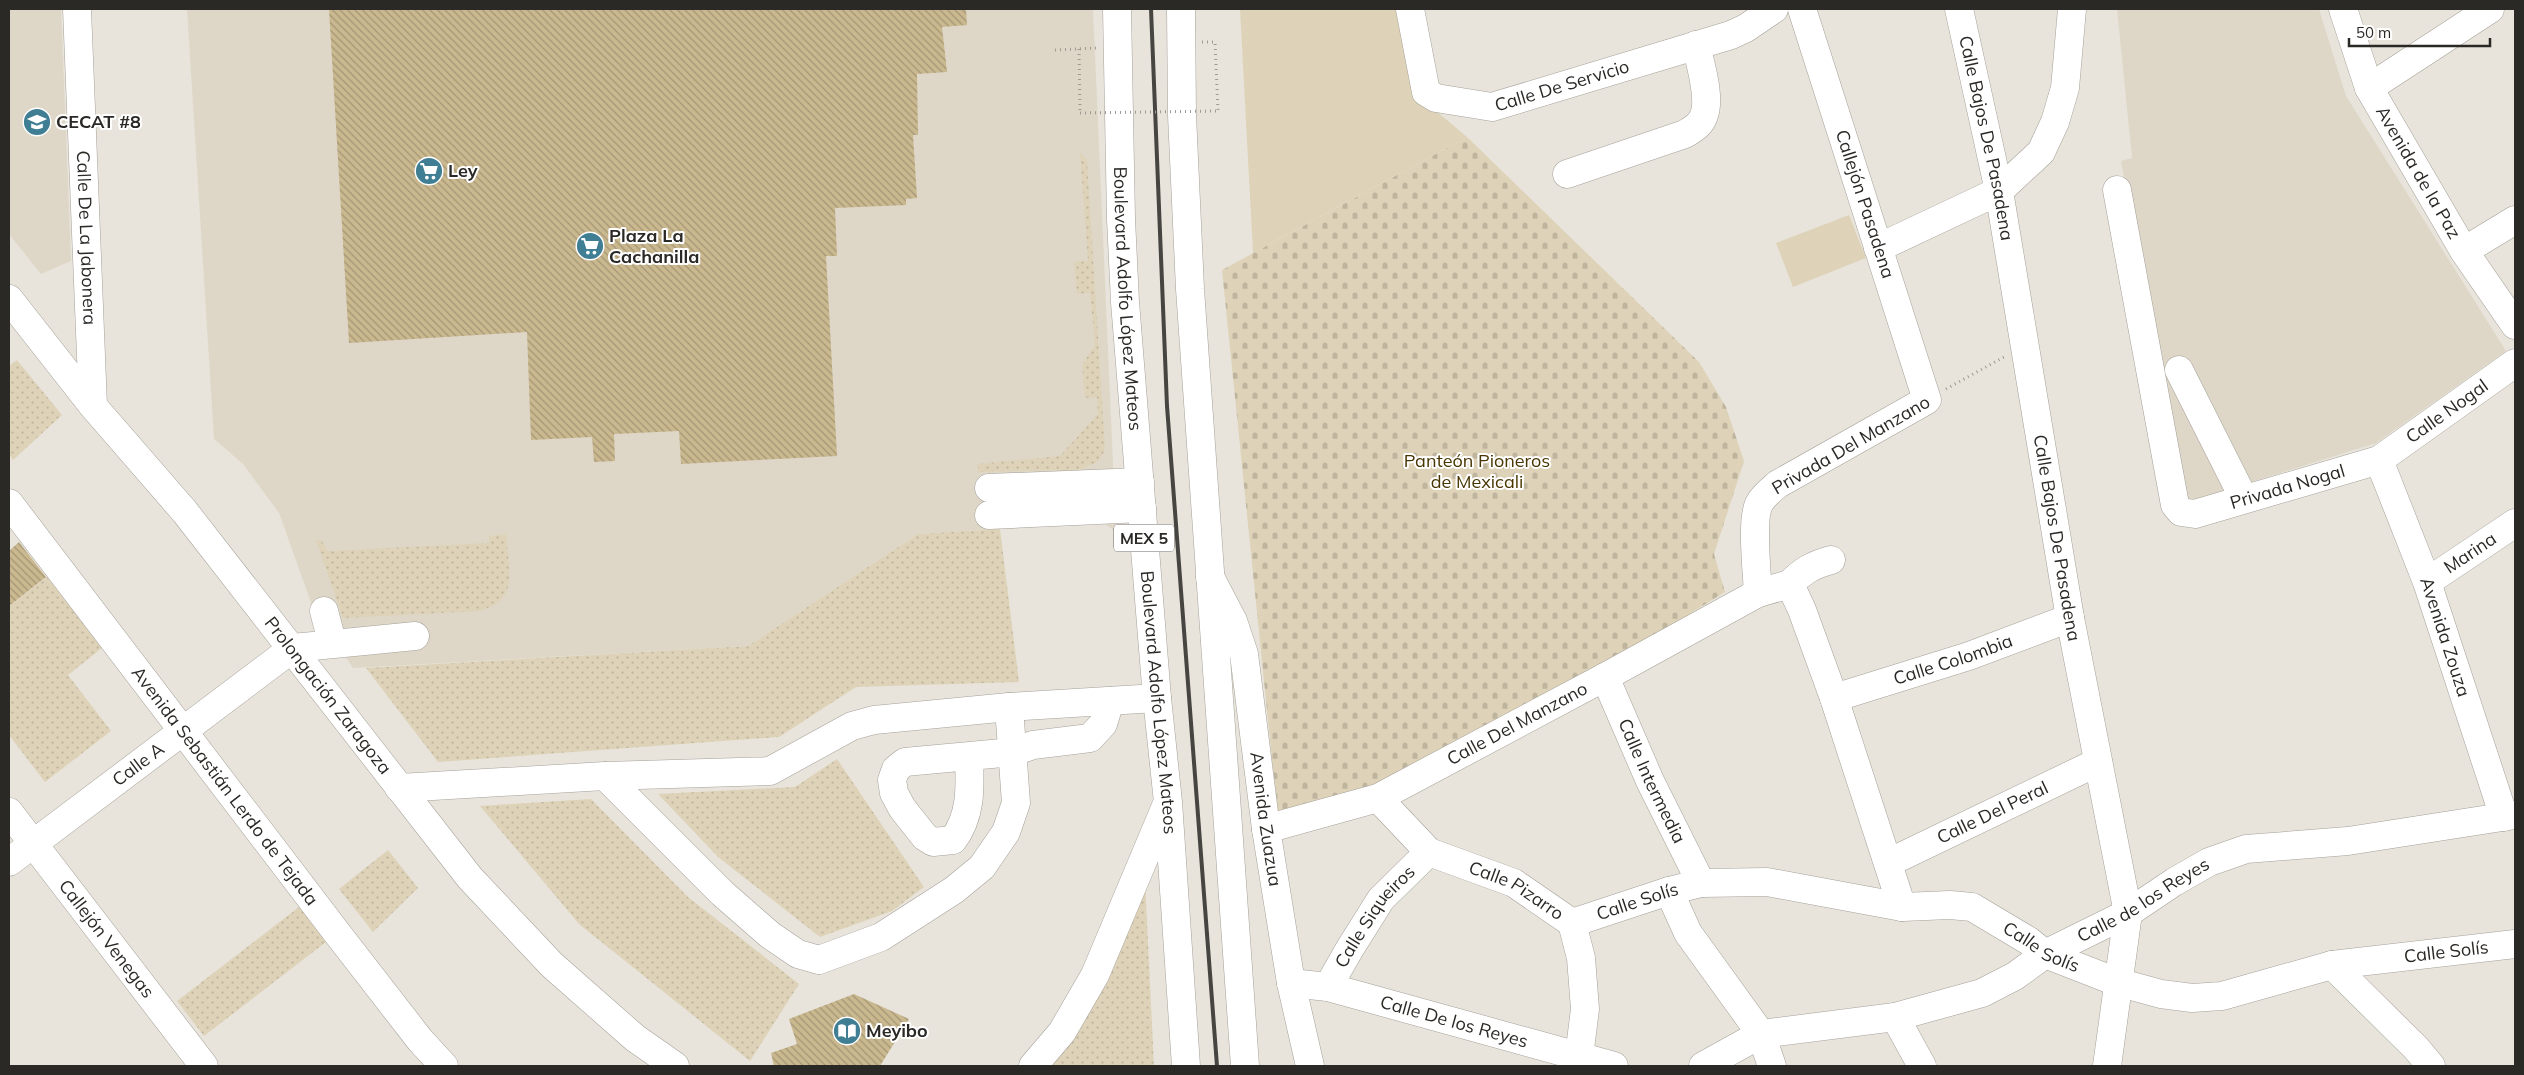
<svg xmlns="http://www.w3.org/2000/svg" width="2524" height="1075" font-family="Mulish,sans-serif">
	<defs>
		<pattern id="grass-dots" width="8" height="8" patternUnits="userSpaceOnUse" patternTransform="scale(1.25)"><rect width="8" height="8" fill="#ded3b8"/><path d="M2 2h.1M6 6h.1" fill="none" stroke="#bfb59e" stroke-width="1.8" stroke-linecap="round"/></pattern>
		<pattern id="cemetery-stones" width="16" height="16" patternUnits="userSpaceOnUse" patternTransform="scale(1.25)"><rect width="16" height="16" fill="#ded3b8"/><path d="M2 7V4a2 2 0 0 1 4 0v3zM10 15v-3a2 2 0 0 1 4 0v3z" fill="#bfb59e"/></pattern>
		<pattern id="building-back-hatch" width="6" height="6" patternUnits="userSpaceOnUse" patternTransform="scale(1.25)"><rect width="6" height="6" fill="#cab88f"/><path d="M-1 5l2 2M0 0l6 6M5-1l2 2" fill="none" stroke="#a49675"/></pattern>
	</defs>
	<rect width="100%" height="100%" fill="#e8e4db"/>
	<g fill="#ded7c7">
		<path d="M9,9H61L71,261L41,274L9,234Z"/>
		<path d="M187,9H1093L1116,532L1104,523L918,534L748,646L353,668L313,608L279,513L243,464L214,439Z"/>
		<path d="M2117,9H2319L2346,96L2506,351L2376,443L2184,503L2121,161L2132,158Z"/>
	</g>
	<g fill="url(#grass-dots)">
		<path d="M1080,152L1087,160L1105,449L1102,456L1095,463L1074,472L1054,470L978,472V464L1060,456L1098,414L1097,397L1085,398L1082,365L1095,345L1090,293L1077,294L1074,262L1088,261Z"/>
		<path d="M17,360L62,415L13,460L9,454V366Z"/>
		<path d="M1000,529L1019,682L856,687L779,737L438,762L366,668L748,646L918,534Z"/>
		<path d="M506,534C508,568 521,601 479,611L343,618L316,540H321L328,551L489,543V536Z"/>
		<path d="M47,577L102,648L68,675L111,731L45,782L9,735V606Z"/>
		<path d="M837,759L924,887L892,911L820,937L718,857L658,794L795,787Z"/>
		<path d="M591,799L688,897L799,984L750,1061L579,924L480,806Z"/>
		<path d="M388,850L418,888L373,932L339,889Z"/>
		<path d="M1145,882L1154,1066H1046Z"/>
		<path d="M299,907L326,942L204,1036L177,1001Z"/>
	</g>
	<path fill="url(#cemetery-stones)" d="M1467,137L1699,362L1726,407L1744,461L1714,554L1725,592L1553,698L1376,792L1285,818L1278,810L1273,769L1222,270Z"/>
	<g fill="#ded3b8">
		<path d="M1240,9H1403L1423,100L1467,137L1253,253Z"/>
		<path d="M1849,215L1866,258L1793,287L1776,243Z"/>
	</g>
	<g fill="url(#building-back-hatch)">
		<path d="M329,9H966L967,25L942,27L947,72L917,74L918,135H913L917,198L906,199V205L835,208L837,256H826L837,456L681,464L679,431L614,434L615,461L594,462L592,437L531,440L527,332L349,343Z"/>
		<path d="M19,542L46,577L9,606V551Z"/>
		<path d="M854,994L909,1019L880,1066H774L771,1053L797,1044L789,1019Z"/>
	</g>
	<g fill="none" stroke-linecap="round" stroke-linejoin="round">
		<defs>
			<g id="minor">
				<path id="s1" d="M77,9L93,406"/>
				<path id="s2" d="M1410,9L1426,92L1436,98L1492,107L1731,35L1746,28L1774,9"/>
				<path id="s3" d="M1959,9L1999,191L2070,618L2128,913L2107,1066"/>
				<path id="s4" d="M2343,9L2369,88L2464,251L2515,325"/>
				<path d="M2369,88L2490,9"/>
				<path d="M1567,174L1685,134C1693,129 1701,125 1704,115C1711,98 1700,63 1696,45"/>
				<path id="s5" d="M2117,190L2175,505L2181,512L2195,514L2379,460L2515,363"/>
				<path d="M1878,248L1999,191L2041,152L2055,122L2065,88L2072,9"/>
				<path d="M2464,251L2515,220"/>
				<path d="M2179,370L2244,499"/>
				<path id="s6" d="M2379,460L2427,582L2504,817"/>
				<path d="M989,488L1140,482"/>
				<path id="s7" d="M9,503L337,933L420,1040L444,1066"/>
				<path d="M989,515L1142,508"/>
				<path id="s8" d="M1210,577L1233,621L1244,654L1266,829L1291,983L1310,1066"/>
				<path id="s9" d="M2427,582L2515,523"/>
				<path d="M1790,584L1802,610L1834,698L1902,907"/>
				<path d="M1790,584C1802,571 1813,565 1831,560"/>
				<path d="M1758,593C1757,573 1751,520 1759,504C1763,496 1771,490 1778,484L1927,400L1802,9"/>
				<path d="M324,611L332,642"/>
				<path id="s10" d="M1605,677L1650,781L1701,883"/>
				<path id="s11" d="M1834,698L1969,656L2070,618"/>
				<path d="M969,756C970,786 972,815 953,840L933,842L925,837L902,808L894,793L892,780L896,769L905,762L1013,752L1033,745L1090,738L1103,724L1110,701"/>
				<path d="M605,776L722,893L770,935L798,954L819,960L881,937L954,890L982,867L1006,832L1016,803L1009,707"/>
				<path d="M399,788L605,776L770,771L852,726L874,720L1009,707L1157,698"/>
				<path id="s12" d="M1378,798L1429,852L1514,883L1572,923L1581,958L1585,1009L1579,1057"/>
				<path id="s13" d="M9,812L204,1066"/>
				<path id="s14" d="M1266,829L1378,798L1605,677L1758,593L1790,584"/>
				<path id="s15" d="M9,862L293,648L415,636"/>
				<path id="s16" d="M1888,863L2098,762"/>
				<path d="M1669,891L1688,933L1761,1034L1772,1066"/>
				<path id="s17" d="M1572,923L1669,891L1701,883L1767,882L1902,907L1950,905L1972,907L2029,941L2045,954L2117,982L2161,994L2192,998L2222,996L2332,965L2515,944"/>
				<path d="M2332,965L2416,1048L2431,1066"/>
				<path id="s18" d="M1291,983L1328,987L1614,1066"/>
				<path id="s19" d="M1328,987L1349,950L1381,899L1429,852"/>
				<path d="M1895,1017L1922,1066"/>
				<path id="s20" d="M1703,1066L1761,1034L1895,1017L1982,993L2015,976L2045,954L2128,913L2174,882L2209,862L2246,849L2348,841L2515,815"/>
			</g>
			<g id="major">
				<path id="s21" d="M1117,9L1121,219L1125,302L1157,698L1168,802L1186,1066"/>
				<path d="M1181,9L1182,115L1190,289L1245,1066"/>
				<path id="s22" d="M9,299L93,406L185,512L470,878L552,965L635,1038L675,1066"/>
				<path d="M1033,1066L1062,1032L1095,975L1166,806"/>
			</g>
		</defs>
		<use href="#minor" stroke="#a5a199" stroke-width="29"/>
		<use href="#major" stroke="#a5a199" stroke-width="29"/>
		<g stroke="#9d9a93" stroke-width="3" stroke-dasharray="1 4" stroke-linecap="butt">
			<path d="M1202,42H1215L1218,111"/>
			<path d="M1079,49L1080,113"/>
			<path d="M1055,50L1097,48"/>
			<path d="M1946,389L2004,357"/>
		</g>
		<use href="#minor" stroke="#fff" stroke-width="28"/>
		<use href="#major" stroke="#fff" stroke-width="28"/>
		<path stroke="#474541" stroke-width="4" d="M1151,9L1167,406L1217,1066"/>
		<path stroke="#9d9a93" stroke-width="3" stroke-dasharray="1 4" stroke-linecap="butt" d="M1080,113L1218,111"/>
	</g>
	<defs>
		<symbol id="school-disc" viewBox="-11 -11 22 22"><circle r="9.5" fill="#3f7e93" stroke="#fff"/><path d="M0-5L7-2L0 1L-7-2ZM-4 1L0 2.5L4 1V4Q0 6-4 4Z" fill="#fff"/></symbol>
		<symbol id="supermarket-disc" viewBox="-11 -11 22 22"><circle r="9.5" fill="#3f7e93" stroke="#fff"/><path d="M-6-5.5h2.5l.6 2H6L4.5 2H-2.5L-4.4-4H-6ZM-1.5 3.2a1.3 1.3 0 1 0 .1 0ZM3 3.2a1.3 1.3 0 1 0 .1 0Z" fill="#fff"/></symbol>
		<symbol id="library-disc" viewBox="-11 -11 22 22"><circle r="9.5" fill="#3f7e93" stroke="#fff"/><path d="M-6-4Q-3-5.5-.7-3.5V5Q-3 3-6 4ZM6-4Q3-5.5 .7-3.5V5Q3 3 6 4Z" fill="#fff"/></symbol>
	</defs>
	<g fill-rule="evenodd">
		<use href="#school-disc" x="21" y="106" width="32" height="32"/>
		<use href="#supermarket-disc" x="413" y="155" width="32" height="32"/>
		<use href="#supermarket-disc" x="574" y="230" width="32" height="32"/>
		<use href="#library-disc" x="831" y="1015" width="32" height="32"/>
	</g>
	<g text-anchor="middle" stroke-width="4" stroke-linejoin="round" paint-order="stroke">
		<rect fill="#fff" stroke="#6b6967" stroke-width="1" x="1114" y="524.5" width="60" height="27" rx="4"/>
		<g font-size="16" font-weight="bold" fill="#2b2926">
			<text x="1144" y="544">MEX 5</text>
		</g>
		<g font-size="18" fill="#2b2926" stroke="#fff">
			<text dy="6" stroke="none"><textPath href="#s2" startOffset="226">Calle De Servicio</textPath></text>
			<text dy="6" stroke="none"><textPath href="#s3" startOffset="132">Calle Bajos De Pasadena</textPath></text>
			<text dy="6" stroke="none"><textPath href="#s4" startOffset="181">Avenida de la Paz</textPath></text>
			<text transform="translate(1865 204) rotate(72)" y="6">Callejón Pasadena</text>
			<text dy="6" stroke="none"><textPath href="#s1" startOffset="229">Calle De La Jabonera</textPath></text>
			<text dy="6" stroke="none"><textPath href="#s21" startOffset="290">Boulevard Adolfo López Mateos</textPath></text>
			<text dy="6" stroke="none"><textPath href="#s5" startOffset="619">Calle Nogal</textPath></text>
			<text transform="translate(1851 445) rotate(-30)" y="6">Privada Del Manzano</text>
			<text dy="6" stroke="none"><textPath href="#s5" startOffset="440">Privada Nogal</textPath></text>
			<text dy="6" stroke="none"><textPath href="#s3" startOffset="538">Calle Bajos De Pasadena</textPath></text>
			<text dy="6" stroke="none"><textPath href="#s9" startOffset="52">Marina</textPath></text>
			<text dy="6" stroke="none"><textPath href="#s6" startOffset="189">Avenida Zouza</textPath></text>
			<text dy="6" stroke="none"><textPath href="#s11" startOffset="125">Calle Colombia</textPath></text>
			<text dy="6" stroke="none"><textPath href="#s22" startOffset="509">Prolongación Zaragoza</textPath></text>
			<text dy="6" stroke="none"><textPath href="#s21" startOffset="695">Boulevard Adolfo López Mateos</textPath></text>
			<text dy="6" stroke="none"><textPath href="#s14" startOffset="274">Calle Del Manzano</textPath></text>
			<text dy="6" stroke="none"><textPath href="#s15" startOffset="162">Calle A</textPath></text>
			<text dy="6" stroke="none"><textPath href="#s10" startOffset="114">Calle Intermedia</textPath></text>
			<text dy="6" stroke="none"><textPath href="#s7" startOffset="356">Avenida Sebastián Lerdo de Tejada</textPath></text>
			<text dy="6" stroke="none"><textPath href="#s16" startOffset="116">Calle Del Peral</textPath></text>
			<text dy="6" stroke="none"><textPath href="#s8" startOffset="251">Avenida Zuazua</textPath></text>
			<text dy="6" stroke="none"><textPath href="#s12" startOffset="170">Calle Pizarro</textPath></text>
			<text dy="6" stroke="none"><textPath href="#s20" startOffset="478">Calle de los Reyes</textPath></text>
			<text dy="6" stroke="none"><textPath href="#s17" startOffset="69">Calle Solís</textPath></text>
			<text dy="6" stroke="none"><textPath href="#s19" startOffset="85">Calle Siqueiros</textPath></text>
			<text dy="6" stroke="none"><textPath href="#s13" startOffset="160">Callejón Venegas</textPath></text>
			<text dy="6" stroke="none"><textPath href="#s17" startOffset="489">Calle Solís</textPath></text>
			<text dy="6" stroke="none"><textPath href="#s17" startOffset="909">Calle Solís</textPath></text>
			<text dy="6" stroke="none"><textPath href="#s18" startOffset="168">Calle De los Reyes</textPath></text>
		</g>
		<g font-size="18" font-weight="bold" fill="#2b2926" stroke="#fff" text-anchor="start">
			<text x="56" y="128">CECAT #8</text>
			<text x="448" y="177">Ley</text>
			<text x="609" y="242">Plaza La<tspan x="609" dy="21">Cachanilla</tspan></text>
			<text x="866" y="1037">Meyibo</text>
		</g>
		<g font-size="18" fill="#483500" stroke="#fff">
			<text x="1477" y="467">Panteón Pioneros<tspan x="1477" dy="21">de Mexicali</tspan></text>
		</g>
	</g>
	<rect width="2524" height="1075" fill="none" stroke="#2b2926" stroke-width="20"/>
	<path d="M2349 38v8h141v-8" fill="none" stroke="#2b2926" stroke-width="2.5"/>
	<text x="2356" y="38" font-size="15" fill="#2b2926" stroke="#ffffff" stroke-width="4" paint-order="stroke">50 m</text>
</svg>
